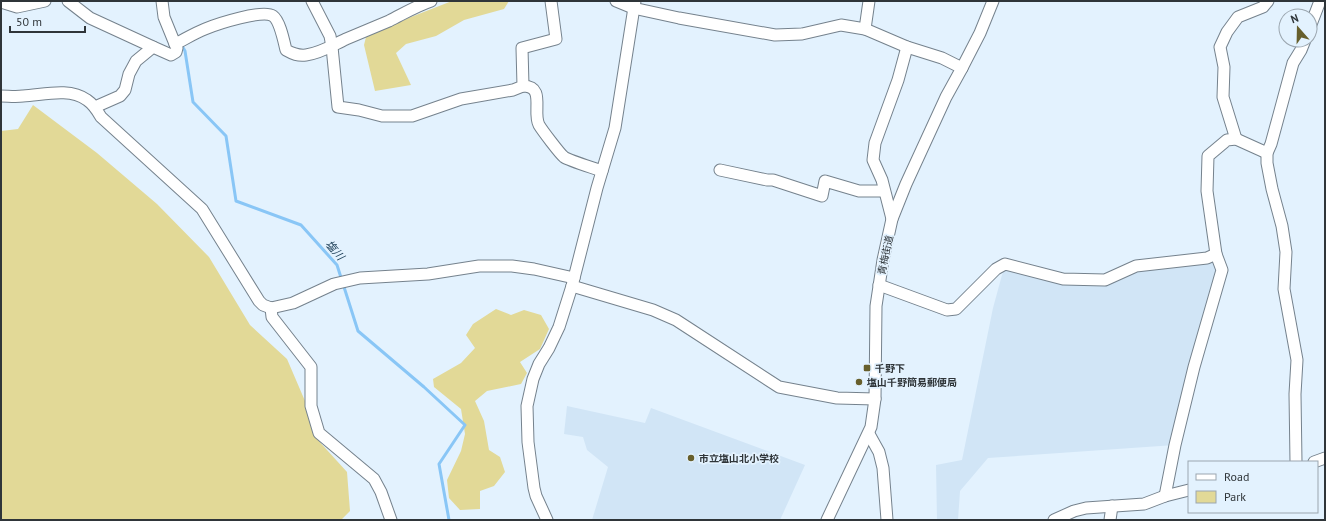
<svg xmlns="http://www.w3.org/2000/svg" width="1326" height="521" font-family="'PT Sans','Noto Sans JP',sans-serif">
	<rect width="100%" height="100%" fill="#e3f2fe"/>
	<g fill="#d1e5f6">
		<path d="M1207,258L1222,270L1175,445L988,458L960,491L958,520H937L936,465L962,460L993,308L1005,264L1105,280L1136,266Z"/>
		<path d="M567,406L645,423L651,408L805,465L780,520H592L608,467L587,450L583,437L564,434Z"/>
	</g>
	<g fill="#e2d997">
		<path d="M452,1H509L504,9L464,20L436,36L406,44L396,53L411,85L375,91L364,45L366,37L411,17Z"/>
		<path d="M33,105L97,153L157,204L209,257L250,325L287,359L305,401L317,439L347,472L350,511L341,520H1V131L18,129Z"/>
		<path d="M496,309L511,315L524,310L541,315L549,329L540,349L520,362L527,373L521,384L487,391L475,401L484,421L489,450L500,457L505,472L494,486L480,491V509L460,510L449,498L447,480L461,451L465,434L461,409L434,387L433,379L461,363L475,348L466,335L473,324Z"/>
	</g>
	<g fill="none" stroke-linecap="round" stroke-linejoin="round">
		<path stroke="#89c6f6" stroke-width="3" d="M181,44L185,51L193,102L226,136L236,201L301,225L337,265L358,331L424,387L465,425L439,464L449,520"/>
		<defs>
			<g id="minor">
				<path d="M68,1L90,18L153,47"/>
				<path d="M162,1L164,17L175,44"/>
				<path d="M312,1L330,36L332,47L338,107L359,110L382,116H412L461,99L513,90L523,86L522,48L556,39L551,1"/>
				<path d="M616,1L633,8L679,18L775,35L802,34L841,25L865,29L907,47L942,58L962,68"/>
				<path d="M1,2L17,7L45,1"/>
				<path d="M1310,27L1320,1"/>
				<path d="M865,29L869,1"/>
				<path d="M523,86C546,86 532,112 539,125C542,130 560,154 564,157C570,161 594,168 602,171"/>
				<path d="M1,96C8,96 16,97 23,96C43,95 69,87 87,100C93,104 97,110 101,117L202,209L259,301L263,305L271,308L293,303L334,284L360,278L428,274L479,266H512L534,269L574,278"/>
				<path d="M95,107L120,96L125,90L129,74L136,61L153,47L171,55L176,52L177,48L175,44C185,39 195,33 205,29C217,24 263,9 273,16C280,21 284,42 286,50C293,54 298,56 306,55C321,53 333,45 346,39C360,33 375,27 389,21C403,14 416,6 431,1"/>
				<path d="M1236,139L1223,97L1224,67L1220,47L1227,32L1238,17L1263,7L1268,1"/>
				<path d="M720,170L767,180H773L822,196L825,181L859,191H884"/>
				<path d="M892,219L882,180L873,160L875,143L898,80L907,47"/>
				<path d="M879,285L947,310L956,309L996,269L1005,264L1063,279L1105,280L1136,266L1207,258L1216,254"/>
				<path d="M572,286L653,310L676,320L779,387L837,398L875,399"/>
				<path d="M271,308L272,317L311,367V406L319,433L374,479L381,492L391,520"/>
				<path d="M869,434L879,452L883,468L887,520"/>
				<path d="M1296,462L1295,394L1297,360L1284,289L1286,252L1282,226L1272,189L1267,163V153L1271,144L1293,63L1301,50L1305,40"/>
				<path d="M1314,462L1325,458"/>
				<path d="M1165,496L1175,445L1194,367L1222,270L1216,254L1207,191L1208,156L1227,140L1236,139L1267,153"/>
				<path d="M547,520L536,496L534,488L528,442L527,406L533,379L539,364L549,348L559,327L572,286L597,188L615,128L635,1"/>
				<path d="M827,520L871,427L875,399L876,306L883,260L892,219L906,184L946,97L962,68L980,33L993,1"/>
				<path d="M1054,520L1074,511L1086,508L1144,504L1165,496L1189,490"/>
				<path d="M1110,520L1112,506"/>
			</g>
		</defs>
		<use href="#minor" stroke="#75828d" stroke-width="13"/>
		<use href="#minor" stroke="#fff" stroke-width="11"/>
	</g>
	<g fill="#675f2c" stroke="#e3f2fe" stroke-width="1.5">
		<rect x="863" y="364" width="8" height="8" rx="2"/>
		<circle cx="859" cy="382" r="4"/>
		<circle cx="691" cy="458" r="4"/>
	</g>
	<g text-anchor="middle" stroke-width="3.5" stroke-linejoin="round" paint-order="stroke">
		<g font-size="10" fill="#2f3539" stroke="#e3f2fe">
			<text transform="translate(885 255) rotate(-78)" y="4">青梅街道</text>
		</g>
		<g font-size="10" font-weight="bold" fill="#2f3539" stroke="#e3f2fe" text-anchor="start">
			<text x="875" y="372">千野下</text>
			<text x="867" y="386">塩山千野簡易郵便局</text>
			<text x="699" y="462">市立塩山北小学校</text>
		</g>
		<g font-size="11" font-style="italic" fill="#173952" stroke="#e3f2fe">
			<text transform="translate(335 250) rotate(50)" y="4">塩川</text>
		</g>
	</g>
	<rect width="1326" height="521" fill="none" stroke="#2f3539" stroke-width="4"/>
	<rect x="1188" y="461" width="130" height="52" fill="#e3f2fe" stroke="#9ba6af"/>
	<rect x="1196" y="474" width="20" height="6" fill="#ffffff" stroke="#9ba6af"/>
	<text x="1224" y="481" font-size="12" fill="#2f3539">Road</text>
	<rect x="1196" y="491" width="20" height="12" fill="#e2d997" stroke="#9ba6af"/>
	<text x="1224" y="501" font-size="12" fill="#2f3539">Park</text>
	<g transform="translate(1298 28) rotate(340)"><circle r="19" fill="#e3f2fe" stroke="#9ba6af"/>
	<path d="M0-3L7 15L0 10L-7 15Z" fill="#675f2c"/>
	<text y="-6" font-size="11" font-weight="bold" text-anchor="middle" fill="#2f3539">N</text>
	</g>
	<path d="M10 26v6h75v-6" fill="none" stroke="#2f3539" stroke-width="2"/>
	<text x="16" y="26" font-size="12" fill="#2f3539" stroke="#e3f2fe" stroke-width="3" paint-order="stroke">50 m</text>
</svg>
